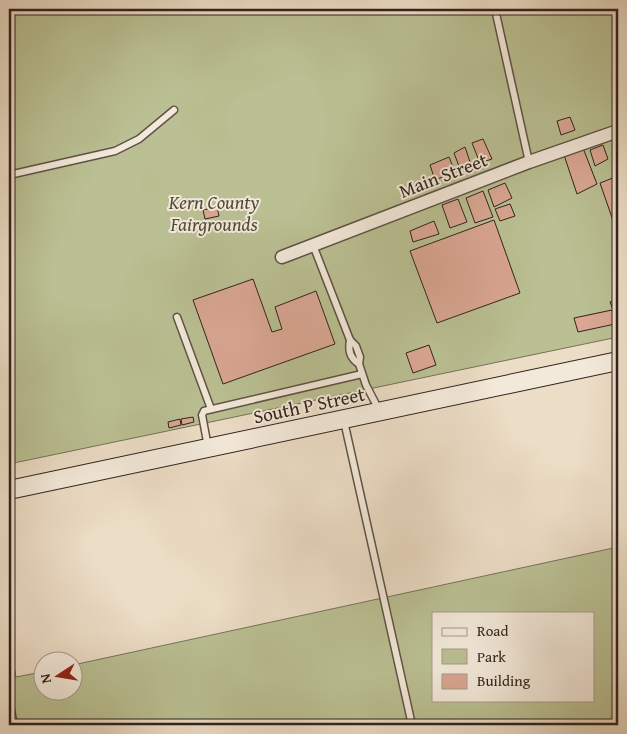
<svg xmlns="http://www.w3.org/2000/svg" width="627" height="734" font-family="'Gentium Book Plus',serif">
	<rect width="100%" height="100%" fill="#ecddc6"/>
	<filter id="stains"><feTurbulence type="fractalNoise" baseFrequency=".004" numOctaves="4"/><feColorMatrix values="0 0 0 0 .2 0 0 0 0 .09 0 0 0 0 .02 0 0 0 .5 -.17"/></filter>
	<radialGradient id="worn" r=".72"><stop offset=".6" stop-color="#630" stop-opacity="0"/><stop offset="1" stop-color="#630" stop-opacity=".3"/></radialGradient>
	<g fill="#bac093" stroke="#757258" fill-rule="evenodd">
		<path d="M9,9H618V337L9,464Z"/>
		<path d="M618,547V725H9V638L16,677L42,672V692H72L73,665ZM433,613H593V700H433Z"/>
	</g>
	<g fill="#daa793" stroke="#30231d">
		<path d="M570,117L575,130L561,135L557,121Z"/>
		<path d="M483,139L492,159L480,163L472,143Z"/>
		<path d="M603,145L608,159L595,166L590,150Z"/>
		<path d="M465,147L471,165L460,169L454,153Z"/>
		<path d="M583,148L597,184L577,194L564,155Z"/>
		<path d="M449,157L455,172L435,180L430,165Z"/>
		<path d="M618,176V235L600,183Z"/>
		<path d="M505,183L512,198L494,207L488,190Z"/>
		<path d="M483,191L493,217L475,223L466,198Z"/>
		<path d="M458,199L467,222L450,228L442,205Z"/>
		<path d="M510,204L515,216L500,221L495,209Z"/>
		<path d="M217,207L219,216L205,219L203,210Z"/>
		<path d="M494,220L520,293L437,323L410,251Z"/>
		<path d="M434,221L439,234L413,242L410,231Z"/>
		<path d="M253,279L272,332L282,329L275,307L316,291L335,344L223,384L193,300Z"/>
		<path d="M618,299V319L617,320L610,302Z"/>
		<path d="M612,310L615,324L578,332L574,318Z"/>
		<path d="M429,345L436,365L413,373L406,353Z"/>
		<path d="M193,417L194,422L182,425L181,419Z"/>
		<path d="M180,419L181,425L169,428L168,422Z"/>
	</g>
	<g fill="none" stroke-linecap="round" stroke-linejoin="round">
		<defs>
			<g id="lane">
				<path d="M495,9L529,162"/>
				<path d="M9,175L115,151L139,139L174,110"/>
				<path d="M313,245L350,340L356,346L360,357L359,364L366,385L379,410"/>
				<path d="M177,317L211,409"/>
				<path d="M350,340C348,351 350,358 359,364"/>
				<path d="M617,406L618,412"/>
				<path d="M344,421L412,725"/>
				<path d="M208,447L202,415L204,411L362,374"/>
				<path d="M9,701L14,725"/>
			</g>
			<path id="street" d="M282,257L529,162L618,131"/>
			<path id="secondary" d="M9,490L618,361"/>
		</defs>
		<use href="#lane" stroke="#5f5247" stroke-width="9"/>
		<use href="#street" stroke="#5f5247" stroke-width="15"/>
		<use href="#secondary" stroke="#30231d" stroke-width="20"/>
		<use href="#lane" stroke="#f3e9da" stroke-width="6"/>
		<use href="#street" stroke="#f3e9da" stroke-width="12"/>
		<use href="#secondary" stroke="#f3e9da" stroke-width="18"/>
	</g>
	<g text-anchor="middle" stroke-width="4" stroke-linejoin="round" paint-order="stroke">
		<g font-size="19" fill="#30231d" stroke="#f3e9da">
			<text transform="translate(443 175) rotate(-21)" y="7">Main Street</text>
			<text transform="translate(309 405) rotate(-12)" y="7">South P Street</text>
		</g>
		<g font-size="19" font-style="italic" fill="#524a3a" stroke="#f3e9da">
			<text x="214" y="209">Kern County<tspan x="214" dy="22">Fairgrounds</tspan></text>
		</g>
	</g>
	<rect width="627" height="734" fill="none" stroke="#ecddc6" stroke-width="30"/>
	<rect x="10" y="10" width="607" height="714" fill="none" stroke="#30231d" stroke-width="2.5"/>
	<rect x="15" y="15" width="597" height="704" fill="none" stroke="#30231d"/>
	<rect x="432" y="612" width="162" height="90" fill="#f3e9da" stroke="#a59a8e"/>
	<rect x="442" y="628" width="25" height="8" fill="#f3e9da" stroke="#a59a8e"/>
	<text x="477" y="636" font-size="15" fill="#30231d">Road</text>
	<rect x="442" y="649" width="25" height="15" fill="#bac093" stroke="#a59a8e"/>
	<text x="477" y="662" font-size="15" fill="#30231d">Park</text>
	<rect x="442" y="674" width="25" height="15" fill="#daa793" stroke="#a59a8e"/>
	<text x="477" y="686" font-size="15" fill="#30231d">Building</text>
	<g transform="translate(58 676) rotate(258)"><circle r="24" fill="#f3e9da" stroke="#a59a8e"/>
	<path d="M0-4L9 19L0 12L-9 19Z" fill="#8f2418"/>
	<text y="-8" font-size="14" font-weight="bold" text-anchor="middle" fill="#30231d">N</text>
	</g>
	<rect width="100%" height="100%" filter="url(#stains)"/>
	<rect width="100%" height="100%" fill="url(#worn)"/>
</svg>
